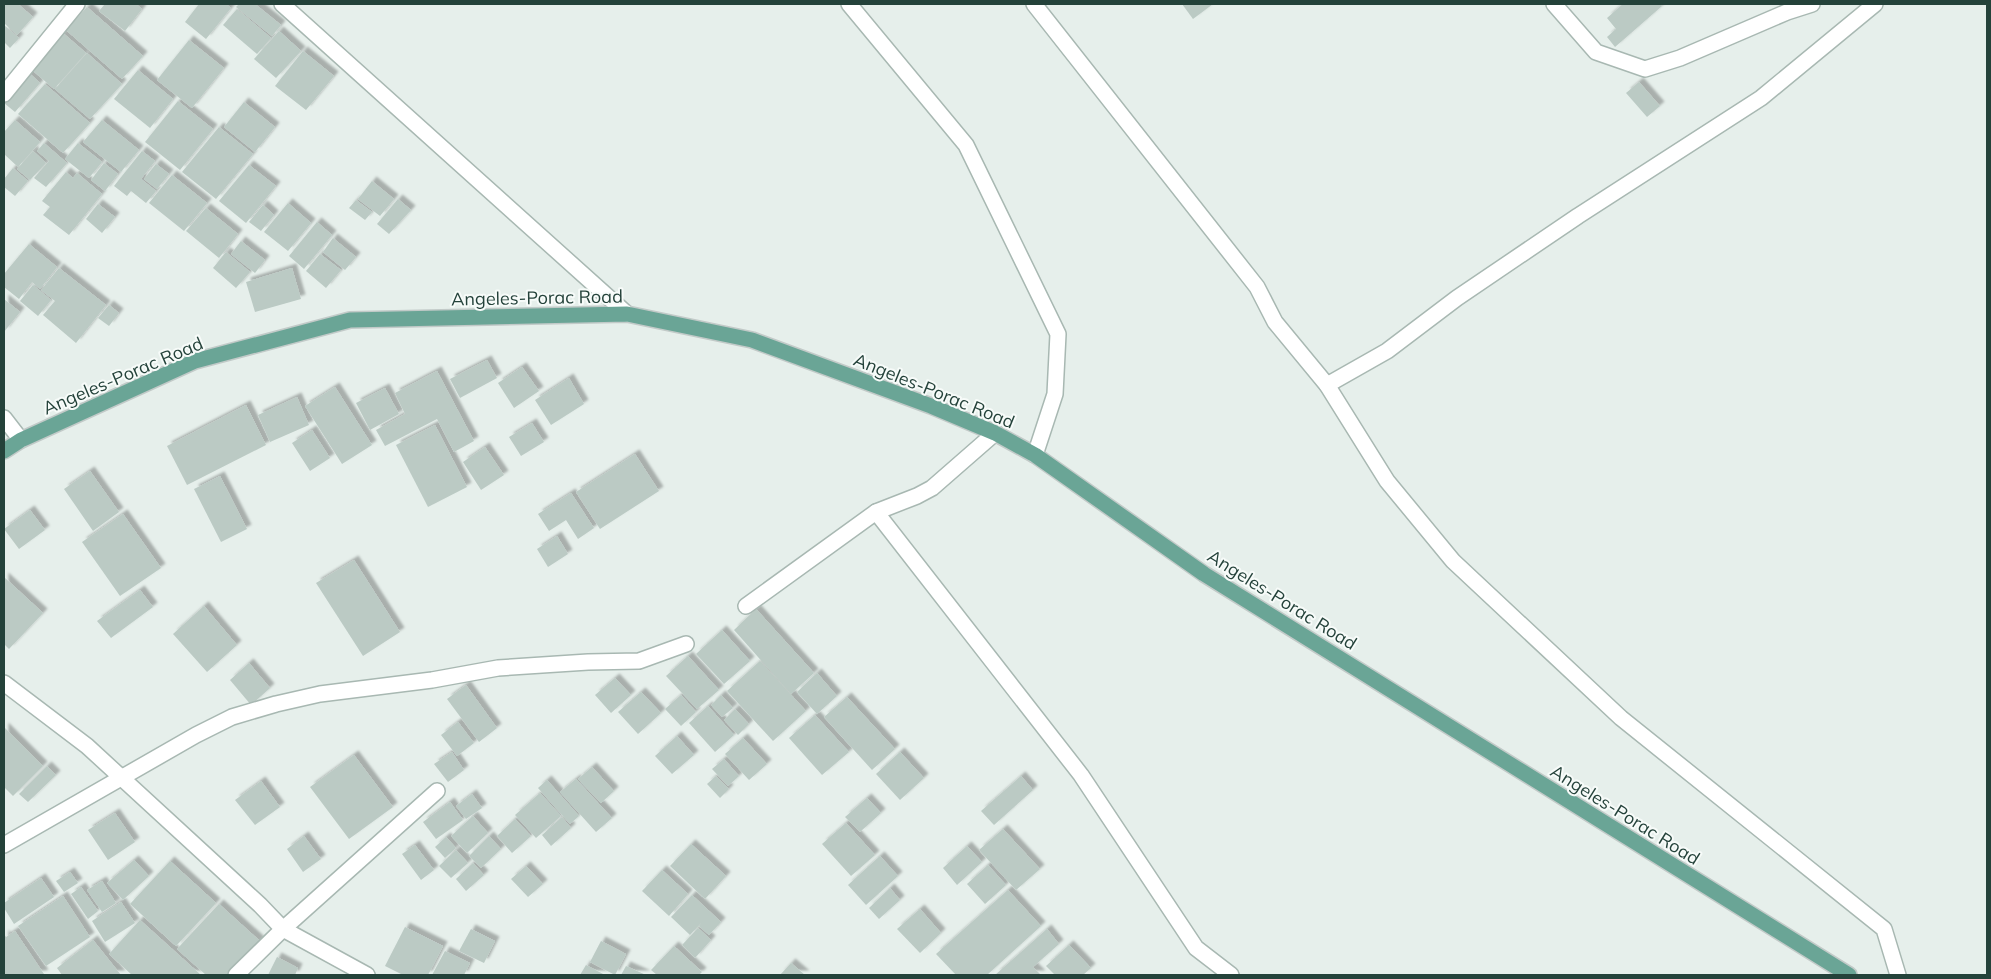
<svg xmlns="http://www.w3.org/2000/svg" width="1991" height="979" font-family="Mulish,sans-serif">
	<defs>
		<filter id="shadow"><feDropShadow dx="4.5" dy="-4.5" stdDeviation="1" flood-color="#0004"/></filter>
	</defs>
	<rect width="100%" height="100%" fill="#e6efeb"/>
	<g fill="#bbcac4" filter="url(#shadow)">
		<path d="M4,4H18L33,17L17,35L4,23Z"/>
		<path d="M105,4H136L142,9L125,31L99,11Z"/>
		<path d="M199,4H226L231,8L206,39L185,22Z"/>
		<path d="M239,4H255L281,25L272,36L236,7Z"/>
		<path d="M1182,4H1213L1193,19Z"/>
		<path d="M1623,4H1660L1662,6L1615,47L1607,37L1616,29L1607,18Z"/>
		<path d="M87,7L143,56L122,79L66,30Z"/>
		<path d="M237,9L271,38L257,54L223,25Z"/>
		<path d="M4,25L19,38L10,48L4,42Z"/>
		<path d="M279,31L301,51L276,78L254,59Z"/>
		<path d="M63,33L86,53L54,89L31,69Z"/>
		<path d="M189,40L224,68L192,108L157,80Z"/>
		<path d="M303,51L334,76L306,110L275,86Z"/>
		<path d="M87,53L122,84L90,119L55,89Z"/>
		<path d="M138,70L173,99L150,128L114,99Z"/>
		<path d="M28,72L40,83L15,112L4,103V99Z"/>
		<path d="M1639,82L1660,106L1647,117L1626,93Z"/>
		<path d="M45,84L90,123L63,153L18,114Z"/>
		<path d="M178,101L213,129L180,170L145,142Z"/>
		<path d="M244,102L275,127L255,152L224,127Z"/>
		<path d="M15,120L40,142L18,167L4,154V132Z"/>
		<path d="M102,120L139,150L121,172L83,142Z"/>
		<path d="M219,127L253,154L216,199L182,172Z"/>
		<path d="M44,143L67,163L46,187L34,178L49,161L37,151Z"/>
		<path d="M78,143L102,162L89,178L65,159Z"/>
		<path d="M33,151L46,163L30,180L17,169Z"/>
		<path d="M142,151L155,161L141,179L156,191L146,203L131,191L127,196L114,186Z"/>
		<path d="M104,163L118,174L105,191L91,180Z"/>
		<path d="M156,164L169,174L157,189L144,179Z"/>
		<path d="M249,165L276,186L246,223L219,201Z"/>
		<path d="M13,168L28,181L15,196L4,187V179Z"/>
		<path d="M66,172L73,178L77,173L102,194L69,235L43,215L50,207L42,201Z"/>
		<path d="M172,175L207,203L184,231L149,203Z"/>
		<path d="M372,181L394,199L380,216L358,199Z"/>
		<path d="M398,199L411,210L389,234L377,224Z"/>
		<path d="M356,200L372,212L365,220L349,208Z"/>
		<path d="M288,203L311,223L288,251L264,232Z"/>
		<path d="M98,204L115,217L102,233L86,219Z"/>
		<path d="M263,205L274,215L261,231L249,222Z"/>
		<path d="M206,208L238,234L219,258L186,231Z"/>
		<path d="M317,222L332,235L304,269L289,256Z"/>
		<path d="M333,238L356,257L345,270L323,252Z"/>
		<path d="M241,241L265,260L255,273L231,254Z"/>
		<path d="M29,244L57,267L40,289L32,282L19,299L4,287V274Z"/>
		<path d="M226,252L250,272L236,288L213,268Z"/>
		<path d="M320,254L341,270L326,288L306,271Z"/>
		<path d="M59,268L106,305L76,343L43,315L55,301L41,290Z"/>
		<path d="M292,268L301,299L255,312L246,282Z"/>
		<path d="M33,285L51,300L38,316L20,301Z"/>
		<path d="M4,299L20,312L4,332Z"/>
		<path d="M109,305L119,313L109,326L98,318Z"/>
		<path d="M487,360L497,378L460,398L450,379Z"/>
		<path d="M522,367L539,391L514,408L498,383Z"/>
		<path d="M437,371L474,441L454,452L437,419L385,446L376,430L405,414L395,393Z"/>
		<path d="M569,378L584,404L551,425L535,400Z"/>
		<path d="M335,387L372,445L342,464L305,406Z"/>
		<path d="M385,388L399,414L370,430L356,403Z"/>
		<path d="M297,397L309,425L270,442L258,415Z"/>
		<path d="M246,405L266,445L187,485L167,446Z"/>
		<path d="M532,423L544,442L521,456L509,437Z"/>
		<path d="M435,425L467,487L428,507L396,445Z"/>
		<path d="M312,430L330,458L310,471L292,443Z"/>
		<path d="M485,447L504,475L481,490L463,462Z"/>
		<path d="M635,454L659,491L600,529L576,492Z"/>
		<path d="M90,471L119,512L93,531L64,489Z"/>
		<path d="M220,476L247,529L221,542L194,489Z"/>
		<path d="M571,493L594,528L578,539L566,520L549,531L538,514Z"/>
		<path d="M30,510L45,530L19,549L4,529Z"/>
		<path d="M123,514L161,568L120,596L82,542Z"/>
		<path d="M557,536L568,554L548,567L537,549Z"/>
		<path d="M354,560L400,632L363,656L316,583Z"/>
		<path d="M4,577L43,613L9,649L4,644Z"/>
		<path d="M140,590L153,607L111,638L97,621Z"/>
		<path d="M204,606L237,645L207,672L173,634Z"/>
		<path d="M756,609L814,673L791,694L734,630Z"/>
		<path d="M722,630L750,661L724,684L696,654Z"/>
		<path d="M688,656L719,690L697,709L666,676Z"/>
		<path d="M760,661L806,711L773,741L727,691Z"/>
		<path d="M249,663L270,688L251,705L230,680Z"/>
		<path d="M817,673L837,696L817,714L797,692Z"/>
		<path d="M615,678L631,695L611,713L595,695Z"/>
		<path d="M466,685L497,728L479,742L447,699Z"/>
		<path d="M641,692L661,713L638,734L618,712Z"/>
		<path d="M681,695L696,712L681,726L665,709Z"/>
		<path d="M721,695L733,708L722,717L711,705Z"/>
		<path d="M847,697L895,749L872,770L824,717Z"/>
		<path d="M708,706L734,735L715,752L689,723Z"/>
		<path d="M735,709L749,724L738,735L724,720Z"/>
		<path d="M815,715L849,752L822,775L789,738Z"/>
		<path d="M458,722L474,743L457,756L441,735Z"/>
		<path d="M4,727L43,766L13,796L4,787Z"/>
		<path d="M677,736L694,755L672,774L655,756Z"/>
		<path d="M743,738L767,764L749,780L725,754Z"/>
		<path d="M452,752L464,770L448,782L434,764Z"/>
		<path d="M900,752L924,778L900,800L876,774Z"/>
		<path d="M354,755L393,807L349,839L310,787Z"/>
		<path d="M724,759L739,776L728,786L712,769Z"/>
		<path d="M47,766L56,775L28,802L19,794Z"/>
		<path d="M592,767L614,791L601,803L578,779Z"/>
		<path d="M716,776L729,789L720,798L707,784Z"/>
		<path d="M1021,776L1033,790L994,825L981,811Z"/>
		<path d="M576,779L612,818L596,832L560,792Z"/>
		<path d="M547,780L579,816L570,824L538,788Z"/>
		<path d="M261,781L280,807L255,825L235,800Z"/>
		<path d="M540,793L561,816L536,838L515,815Z"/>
		<path d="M472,794L482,808L466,819L456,806Z"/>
		<path d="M867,798L881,813L860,832L845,817Z"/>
		<path d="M450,802L463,820L436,839L423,822Z"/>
		<path d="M115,813L135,842L108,860L88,830Z"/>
		<path d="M473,816L488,833L467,853L451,836Z"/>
		<path d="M562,817L571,828L551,846L542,835Z"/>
		<path d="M515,819L531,836L512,853L497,836Z"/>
		<path d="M846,823L875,855L851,876L822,844Z"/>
		<path d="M1003,829L1040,869L1016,890L979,850Z"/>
		<path d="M304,836L321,859L303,872L287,849Z"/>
		<path d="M489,836L501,849L481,868L469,856Z"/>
		<path d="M446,837L456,848L445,858L435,847Z"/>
		<path d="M691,844L726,876L705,899L670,866Z"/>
		<path d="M415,845L434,870L421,880L402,854Z"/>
		<path d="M967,846L982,862L957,885L943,868Z"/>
		<path d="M456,850L468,863L451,878L439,866Z"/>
		<path d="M880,856L898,876L866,905L848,885Z"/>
		<path d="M134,860L149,876L123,900L107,883Z"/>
		<path d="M170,861L216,903L176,946L130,904Z"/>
		<path d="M473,863L484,875L466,891L456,879Z"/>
		<path d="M988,865L1006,885L985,904L967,884Z"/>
		<path d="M526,866L543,884L528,897L511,879Z"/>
		<path d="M662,870L688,894L669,916L642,891Z"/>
		<path d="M70,872L78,883L64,892L56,881Z"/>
		<path d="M41,878L54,897L14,924L4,908V903Z"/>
		<path d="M102,881L116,903L102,912L87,890Z"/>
		<path d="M81,887L98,911L88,919L71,894Z"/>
		<path d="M890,888L900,900L879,919L869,908Z"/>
		<path d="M1008,890L1041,926L987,975H956L936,954Z"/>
		<path d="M692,895L721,922L709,935L699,926L701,923L690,935L671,917Z"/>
		<path d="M63,896L90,937L46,966L18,926Z"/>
		<path d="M121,902L135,923L105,942L92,921Z"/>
		<path d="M219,904L260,941L228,975H206L177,949Z"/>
		<path d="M920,909L941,933L920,953L897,929Z"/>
		<path d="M140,920L201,975H132L109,954Z"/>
		<path d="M405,927L443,946L428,975H403L385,966Z"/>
		<path d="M698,928L711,940L695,958L682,945Z"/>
		<path d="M471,929L495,941L484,963L459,951Z"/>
		<path d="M1047,929L1059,944L1033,967L1041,975H995Z"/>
		<path d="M15,931L44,974L41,975H4V934L6,937Z"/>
		<path d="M93,940L121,975H62L57,968Z"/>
		<path d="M601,941L626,954L615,975L590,962Z"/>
		<path d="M1069,945L1091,968L1083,975H1055L1046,966Z"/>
		<path d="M674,946L702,972L699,975H657L651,970Z"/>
		<path d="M445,951L470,963L464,975H432Z"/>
		<path d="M277,957L298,968L295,975H268Z"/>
		<path d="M791,963L805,975H780Z"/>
		<path d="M586,965L605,975H580Z"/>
		<path d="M626,966L646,975H621Z"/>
	</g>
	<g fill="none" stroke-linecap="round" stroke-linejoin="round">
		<defs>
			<g id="minor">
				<path d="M282,4L627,314"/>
				<path d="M849,4L966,145L1058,334L1055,394L1035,455"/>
				<path d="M1034,4L1257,287L1275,322L1327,385L1387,481L1453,561L1621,718L1884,929L1898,975"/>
				<path d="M1554,4L1596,52L1645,69L1680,58L1787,12L1812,4"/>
				<path d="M4,94L77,4"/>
				<path d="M1327,385L1387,351L1457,298L1578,216L1761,98L1875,4"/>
				<path d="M4,418L21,440"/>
				<path d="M876,512L1081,775L1196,948L1231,975"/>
				<path d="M746,606L876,512L917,496L932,488L995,433"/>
				<path d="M4,683L87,746L260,905L283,929L367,975"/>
				<path d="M4,845L196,735L232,717L276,704L320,694L432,680L498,668L588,662L639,661L686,644"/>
				<path d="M236,975L283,929L437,791"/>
			</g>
			<path id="major" d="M4,451L21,440L195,361L350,320L627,314L752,340L931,406L995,433L1035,455L1204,574L1849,975"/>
		</defs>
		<use href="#minor" stroke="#a8b8b2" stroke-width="18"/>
		<use href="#major" stroke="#c2cac8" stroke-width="18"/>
		<use href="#minor" stroke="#fff" stroke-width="15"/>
		<use href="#major" stroke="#6aa596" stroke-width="15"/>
	</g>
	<g text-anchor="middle" stroke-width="4" stroke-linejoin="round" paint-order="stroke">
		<g font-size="18" fill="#24423a" stroke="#f7fbf9">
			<text transform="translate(537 298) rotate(-1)" y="6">Angeles-Porac Road</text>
			<text transform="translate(123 376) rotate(-23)" y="6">Angeles-Porac Road</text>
			<text transform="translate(934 391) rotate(22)" y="6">Angeles-Porac Road</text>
			<text transform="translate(1282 600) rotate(32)" y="6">Angeles-Porac Road</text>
			<text transform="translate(1625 815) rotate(32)" y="6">Angeles-Porac Road</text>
		</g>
	</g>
	<rect width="1991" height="979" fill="none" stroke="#24423a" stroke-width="10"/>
</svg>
